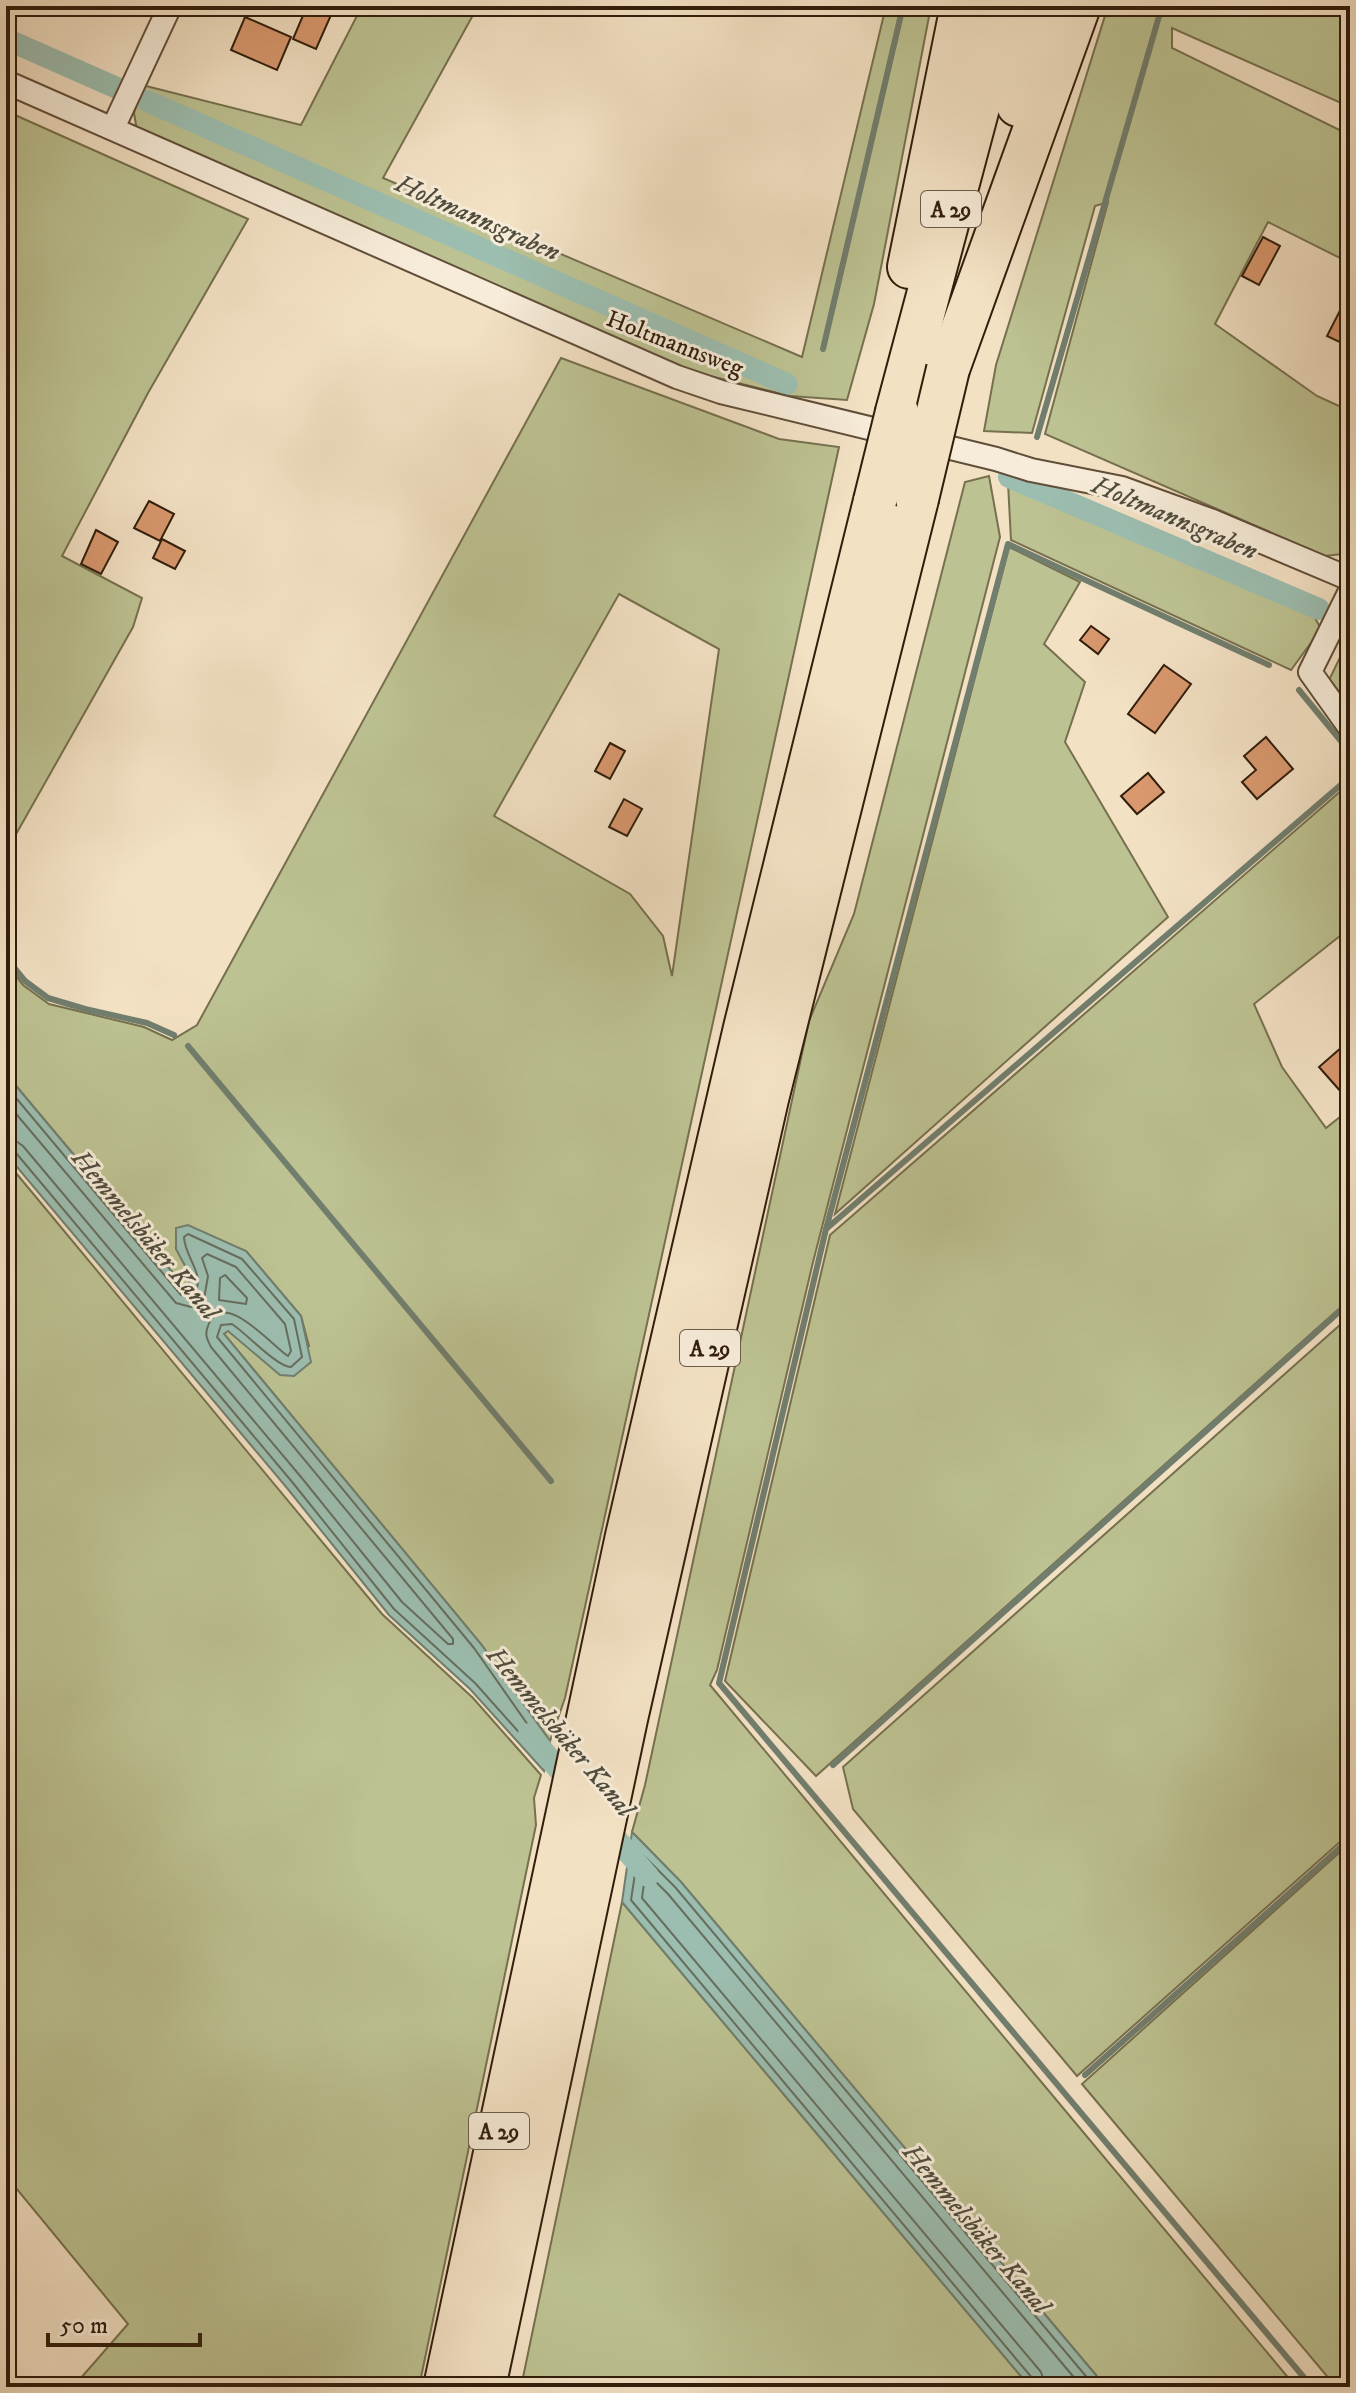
<svg xmlns="http://www.w3.org/2000/svg" width="1356" height="2393" font-family="'IM FELL DW Pica',serif">
	<rect width="100%" height="100%" fill="#f3e1c4"/>
	<filter id="stains"><feTurbulence type="fractalNoise" baseFrequency=".0025" numOctaves="4"/><feColorMatrix values="0 0 0 0 .2 0 0 0 0 .09 0 0 0 0 .02 0 0 0 .5 -.17"/></filter>
	<radialGradient id="worn" r=".72"><stop offset=".6" stop-color="#630" stop-opacity="0"/><stop offset="1" stop-color="#630" stop-opacity=".3"/></radialGradient>
	<g fill="#bdc292" stroke="#76704e" stroke-width="2" fill-rule="evenodd">
		<path d="M362,6H478L383,178L802,357L886,6H931L874,304L847,400L790,396L690,371L137,131L134,113L142,85L301,125Z"/>
		<path d="M1108,6H1350V107L1172,28V48L1350,135V263L1268,222L1215,324L1317,396L1350,411V553L1325,556L1045,434L1108,202L1095,206L1032,433L984,431L996,365Z"/>
		<path d="M6,111L248,219L148,393L62,556L142,598L133,627L6,852Z"/>
		<path d="M561,358L779,439L839,447L565,1698L550,1741L481,1644L224,1334L228,1330L250,1347L309,1346L301,1316L246,1251L225,1243L176,1248L190,1275L189,1292L6,1074V963L23,985L49,1004L144,1027L172,1040L197,1025ZM619,594L719,649L672,976L663,936L630,894L494,816Z"/>
		<path d="M989,476L1000,537L813,1262L717,1670L710,1685L1296,2387H1106L681,1882L632,1832L645,1785L809,1021L854,914L965,482Z"/>
		<path d="M1008,483L1314,616L1321,629L1291,670L1011,540Z"/>
		<path d="M1009,547L1080,582L1044,644L1085,682L1065,742L1168,917L835,1214Z"/>
		<path d="M1350,637V706L1329,680Z"/>
		<path d="M1350,783V928L1254,1004L1282,1067L1326,1128L1350,1109V1299L816,1776L725,1681L830,1235Z"/>
		<path d="M6,1161L382,1614L473,1698L541,1775L534,1798L536,1825L419,2387H73L128,2324L6,2176Z"/>
		<path d="M1350,1316V1833L1077,2076L853,1809L843,1767Z"/>
		<path d="M1350,1843V2387H1336L1082,2084Z"/>
		<path d="M622,1902L1030,2387H521Z"/>
	</g>
	<g fill="#9cbeb0" stroke="#717e6e" stroke-width="2">
		<path d="M6,1074L188,1291L190,1275L176,1249V1228L188,1225L246,1251L301,1316L311,1362L294,1376L280,1375L228,1331L224,1334L481,1644L550,1741L544,1771L470,1689L389,1615L287,1488L6,1154Z"/>
		<path d="M632,1832L681,1882L1106,2387H1030L622,1902Z"/>
	</g>
	<g fill="none" stroke-linecap="round" stroke-linejoin="round">
		<g stroke="#666e5e" stroke-width="2">
			<path d="M6,1086L181,1295L191,1297C210,1279 184,1257 184,1237L188,1234L242,1259L294,1319L302,1357L291,1367C277,1367 246,1333 232,1324L221,1325L217,1337L474,1648L540,1742V1748L534,1749L475,1683L394,1609L293,1483L16,1153L6,1149"/>
			<path d="M6,1102L176,1303L191,1307L204,1299L208,1276L202,1258L207,1254L236,1267L285,1324L291,1351L288,1356C273,1347 220,1283 207,1329C205,1336 208,1341 211,1347L453,1639V1644H448L402,1602L301,1477L23,1146L16,1141L6,1139"/>
			<path d="M225,1275L247,1298L246,1304L219,1300L220,1278Z"/>
			<path d="M1035,2387L1033,2379L631,1900L638,1854L643,1855L675,1887L1095,2387"/>
			<path d="M1046,2387L1041,2372L642,1898L645,1876H650L668,1894L1082,2387"/>
		</g>
		<g stroke="#717e6e" stroke-width="6">
			<path d="M823,349L903,6"/>
			<path d="M1037,437L1162,6"/>
			<path d="M1299,690L1350,752"/>
			<path d="M6,958L25,981L48,998L85,1009L147,1023L174,1035"/>
			<path d="M188,1046L551,1481"/>
			<path d="M826,1229L1008,544L1269,665"/>
			<path d="M833,1765L1350,1302"/>
			<path d="M1085,2075L1350,1839"/>
			<path d="M1312,2387L719,1683L826,1229L1350,777"/>
		</g>
		<g stroke="#9cbeb0" stroke-width="22">
			<path d="M6,39L117,88"/>
			<path d="M147,101L787,384"/>
			<path d="M1009,477L1319,609"/>
			<path d="M529,1734L576,1790"/>
			<path d="M603,1823L648,1876"/>
		</g>
	</g>
	<g fill="#d9986e" stroke="#301d0b" stroke-width="2">
		<path d="M307,6H335L316,49L293,39Z"/>
		<path d="M245,17L291,37L277,70L231,50Z"/>
		<path d="M1263,237L1280,246L1259,285L1242,276Z"/>
		<path d="M1350,291V347L1327,336Z"/>
		<path d="M149,501L174,514L160,541L134,528Z"/>
		<path d="M96,530L118,542L101,574L81,564Z"/>
		<path d="M162,539L185,551L175,569L153,558Z"/>
		<path d="M1091,626L1109,639L1098,654L1080,640Z"/>
		<path d="M1164,665L1191,684L1155,733L1128,714Z"/>
		<path d="M1266,737L1293,769L1257,799L1242,782L1256,770L1244,756Z"/>
		<path d="M610,743L625,751L610,779L595,771Z"/>
		<path d="M1148,773L1164,792L1137,814L1121,796Z"/>
		<path d="M624,799L642,809L627,836L609,827Z"/>
		<path d="M1350,1040V1102L1319,1067Z"/>
	</g>
	<g fill="none" stroke-linecap="round" stroke-linejoin="round">
		<defs>
			<g id="minor">
				<path d="M6,82L677,377L721,392L996,459L1031,470L1122,488L1210,520L1350,579"/>
				<path d="M113,128L170,6"/>
				<path d="M1350,591L1310,672L1350,728"/>
			</g>
			<g id="motorway">
				<path d="M1018,105L1043,6"/>
				<path d="M909,267L962,6"/>
				<path d="M948,369L1079,6"/>
				<path d="M897,412L1005,6"/>
				<path d="M445,2387L627,1536L745,1028L875,501"/>
				<path d="M484,2387L626,1719L767,1099L917,499"/>
			</g>
		</defs>
		<use href="#minor" stroke="#614e39" stroke-width="26"/>
		<use href="#motorway" stroke="#301d0b" stroke-width="46"/>
		<use href="#minor" stroke="#f7ecd9" stroke-width="22"/>
		<use href="#motorway" stroke="#f3e1c4" stroke-width="42"/>
		<defs>
			<g id="motorway-bridge">
				<path d="M917,499L948,369"/>
				<path d="M875,501L897,412"/>
			</g>
		</defs>
		<use href="#motorway-bridge" stroke="#301d0b" stroke-width="46" stroke-linecap="butt"/>
		<use href="#motorway-bridge" stroke="#f3e1c4" stroke-width="42"/>
	</g>
	<g text-anchor="middle" stroke-width="6" stroke-linejoin="round" paint-order="stroke">
		<g fill="#f7ecd9" stroke="#6c5b49" stroke-width="2">
			<rect x="921" y="191" width="60" height="36" rx="6"/>
			<rect x="680" y="1330" width="60" height="36" rx="6"/>
			<rect x="469" y="2113" width="60" height="36" rx="6"/>
		</g>
		<g font-size="22" font-weight="bold" fill="#301d0b">
			<text x="951" y="217">A 29</text>
			<text x="710" y="1356">A 29</text>
			<text x="499" y="2139">A 29</text>
		</g>
		<g font-size="24" fill="#301d0b" stroke="#f7ecd9">
			<text transform="translate(675 343) rotate(21)" y="8">Holtmannsweg</text>
		</g>
		<g font-size="26" font-style="italic" fill="#504d3d" stroke="#f7ecd9">
			<text transform="translate(478 217) rotate(24)" y="9">Holtmannsgraben</text>
			<text transform="translate(1175 517) rotate(23)" y="9">Holtmannsgraben</text>
			<text transform="translate(146 1234) rotate(50)" y="9">Hemmelsbäker Kanal</text>
			<text transform="translate(561 1731) rotate(50)" y="9">Hemmelsbäker Kanal</text>
			<text transform="translate(977 2228) rotate(50)" y="9">Hemmelsbäker Kanal</text>
		</g>
	</g>
	<rect width="1356" height="2393" fill="none" stroke="#f3e1c4" stroke-width="32"/>
	<rect x="8" y="8" width="1340" height="2377" fill="none" stroke="#301d0b" stroke-width="4"/>
	<rect x="16" y="16" width="1324" height="2361" fill="none" stroke="#301d0b" stroke-width="2"/>
	<path d="M48 2333v12h152v-12" fill="none" stroke="#301d0b" stroke-width="4"/>
	<text x="60" y="2333" font-size="24" fill="#301d0b" stroke="#f7ecd9" stroke-width="6" paint-order="stroke">50 m</text>
	<rect width="100%" height="100%" filter="url(#stains)"/>
	<rect width="100%" height="100%" fill="url(#worn)"/>
</svg>
